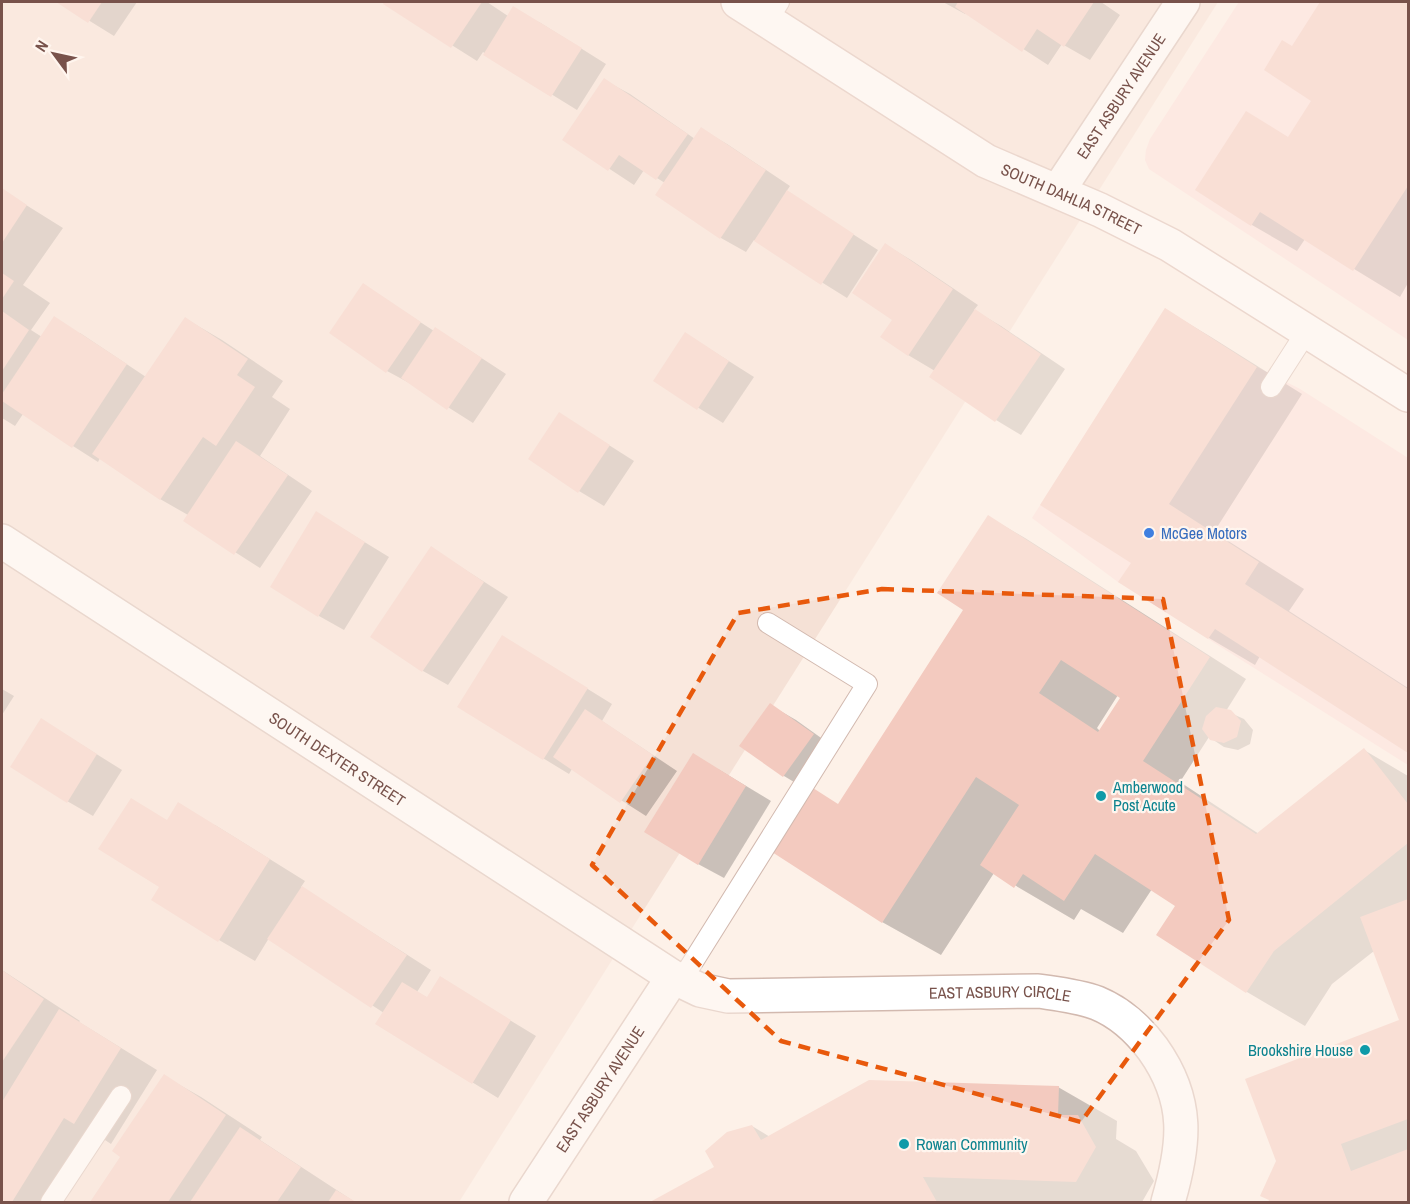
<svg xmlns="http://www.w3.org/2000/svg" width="1410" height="1204" font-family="'Archivo Narrow',sans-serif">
	<rect width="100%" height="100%" fill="#fdf1e8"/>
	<path fill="#f5e1d6" d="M2,2H1218L459,1202H2Z"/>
	<g fill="#fddfdb">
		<path d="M1239,2H1408V340L1149,169L1145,160L1146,150L1150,139Z"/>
		<path d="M1165,308L1257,367L1300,389L1408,458V765L1118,582L1032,518Z"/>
	</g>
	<g fill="#0003" fill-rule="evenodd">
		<path d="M59,2H137L114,36Z"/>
		<path d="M386,2H487L508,16L539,22L606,64L577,110L483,52L477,61L385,3Z"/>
		<path d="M943,2H1101L1120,15L1090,60L1062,44L1048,65L966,12L965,14Z"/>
		<path d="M1322,2H1408V283L1400,297L1305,239L1297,251L1252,225L1246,113L1289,138L1313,100L1292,47Z"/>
		<path d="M604,80L630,94L695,139L701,129L727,144L790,186L786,192L878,250L847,298L754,240L746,252L721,238L657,195L665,183L644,170L634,185L564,139Z"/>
		<path d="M2,190L63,228L23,285L50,303L31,330L42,337L80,333L146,377L186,319L222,340L283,381L272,397L290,409L260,456L312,491L260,568L185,520L188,515L160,499L100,458L98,462L23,414L15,426L2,418Z"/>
		<path d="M886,245L911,260L978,305L974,310L1001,326L1065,369L1021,435L996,420L935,371L908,355L894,320Z"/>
		<path d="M363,285L434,331L435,329L460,344L506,374L473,423L413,385L387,371L331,333Z"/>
		<path d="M1166,310L1211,337L1302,394L1214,532L1304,589L1289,611L1408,688V751L1260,656L1255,665L1209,638L1120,581L1133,562Z"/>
		<path d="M686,334L754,377L723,423L655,381Z"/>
		<path d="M560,414L634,461L604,506L579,491Z"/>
		<path d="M317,513L389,557L344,630L319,616Z"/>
		<path d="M989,517L1025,538L1246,679L1226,711L1244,719L1253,730L1250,744L1238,750L1224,747L1209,737L1180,782L1259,834L1364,750L1408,776V1202H1269L1400,1021L1374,951L1332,984L1305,1026L1247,992L1158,934L1177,905L1152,889L1123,933L1081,909L1074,920L994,873L941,955L882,922L839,805L966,610ZM1118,695L1122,698L1100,731L1097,728Z"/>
		<path d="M431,548L508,597L448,685L423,671Z"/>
		<path d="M528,652L612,704L602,721L677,771L646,816L572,769L569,774L459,707Z"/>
		<path d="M2,689L14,696L2,715Z"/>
		<path d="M770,705L796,720L838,750L809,791L784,776Z"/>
		<path d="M66,735L122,770L93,816L67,801Z"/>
		<path d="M718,769L771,801L724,878L698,864Z"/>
		<path d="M168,821L215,825L305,881L301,887L431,970L417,992L428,998L465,993L536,1036L498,1098L377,1024L384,1013L269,938L255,961L219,940L161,887Z"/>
		<path d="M2,970L80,1021L79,1022L157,1070L111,1144L102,1138L61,1202H2Z"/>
		<path d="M164,1076L201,1097L262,1137L260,1140L355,1202H92L122,1156Z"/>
		<path d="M1058,1087L1117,1121L1116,1139L1136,1151L1154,1181L1142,1202H654L716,1167L752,1126L770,1137Z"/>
	</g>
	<g fill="#f3cabf" fill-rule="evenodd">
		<path d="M56,2H102L88,23Z"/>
		<path d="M384,2H482L451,48L383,4Z"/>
		<path d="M958,2H1094L1064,47L1037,29L1022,52L955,7Z"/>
		<path d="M1320,2H1408V186L1353,271L1260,212L1251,226L1195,190L1246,111L1288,137L1311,101L1264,70L1282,40L1292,46Z"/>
		<path d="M513,6L582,48L551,97L483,55Z"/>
		<path d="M604,78L688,134L656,180L619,155L608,171L562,140Z"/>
		<path d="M701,127L766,170L720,239L655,195Z"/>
		<path d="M2,188L27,205L2,243Z"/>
		<path d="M787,190L854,234L821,285L754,241Z"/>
		<path d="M885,243L953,289L908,356L880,337L892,320L852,293Z"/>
		<path d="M2,273L14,281L2,299Z"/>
		<path d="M363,283L421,322L386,373L329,333Z"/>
		<path d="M1165,308L1257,367L1169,504L1259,562L1245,584L1408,689V753L1215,629L1208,639L1118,582L1131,563L1040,505Z"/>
		<path d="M975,309L1041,354L995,422L929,377Z"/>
		<path d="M2,311L29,330L2,371Z"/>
		<path d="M54,316L127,364L72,448L2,401V394Z"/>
		<path d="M185,317L248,359L237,375L255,387L216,446L203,437L160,500L92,454Z"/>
		<path d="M435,327L482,358L447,410L401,378Z"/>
		<path d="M685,332L729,361L697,410L653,381Z"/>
		<path d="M559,412L610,445L578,493L528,459Z"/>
		<path d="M236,441L288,475L234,555L183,521Z"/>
		<path d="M316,511L365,542L318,617L270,587Z"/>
		<path d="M988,515L1210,657L1143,761L1256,834L1364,748L1408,804V843L1274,951L1246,993L1156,935L1175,906L1095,854L1064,901L1023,874L1014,888L980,865L1019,805L976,777L882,923L772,852L813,788L838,804L963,610L937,593ZM1061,660L1120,698L1098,732L1039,693Z"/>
		<path d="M431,546L484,582L422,672L370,637Z"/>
		<path d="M502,635L588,688L543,760L457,707Z"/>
		<path d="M770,703L814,734L783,777L739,746Z"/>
		<path d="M1216,707L1231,710L1241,721L1237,737L1224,743L1210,740L1202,729L1206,716Z"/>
		<path d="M585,709L653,755L620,803L553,757Z"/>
		<path d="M41,718L97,754L67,803L10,767Z"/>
		<path d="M693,753L746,786L698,865L644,832Z"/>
		<path d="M131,798L167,820L178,802L270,859L218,942L151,900L159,887L98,849Z"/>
		<path d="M302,886L407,955L371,1008L267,939Z"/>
		<path d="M1408,899V1119L1341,1144L1351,1171L1408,1149V1202H1268L1269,1200L1260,1196L1276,1161L1245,1079L1399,1020L1360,917Z"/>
		<path d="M2,970L44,999L2,1062Z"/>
		<path d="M440,976L511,1020L472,1084L375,1024L402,982L427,997Z"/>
		<path d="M59,1009L121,1048L74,1124L64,1118L12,1202H2V1102Z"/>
		<path d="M164,1074L226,1115L168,1202H90L120,1157L112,1151Z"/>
		<path d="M869,1080L1059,1086L1058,1115H1078L1096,1147L1076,1182L923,1177L937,1202H650L714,1167L705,1151L727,1132L752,1125L761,1140Z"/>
		<path d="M240,1127L301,1167L277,1202H190Z"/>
		<path d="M336,1190L356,1202H328Z"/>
	</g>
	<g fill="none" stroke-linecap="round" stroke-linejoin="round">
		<defs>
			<g id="lane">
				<path d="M767,21L779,2"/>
				<path d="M1271,387L1307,331"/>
				<path d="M681,981L867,684L768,623"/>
				<path d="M51,1202L121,1096"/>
			</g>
			<g id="street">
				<path id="s1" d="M1058,191L1183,2"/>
				<path id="s2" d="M2,541L673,977L700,990L728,996L1038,991C1058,994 1078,996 1097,1003C1119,1012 1139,1030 1153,1049C1190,1101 1185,1144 1168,1202"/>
				<path id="s3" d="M526,1202L673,977"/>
			</g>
			<g id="secondary">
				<path id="s4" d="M738,2L986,161L1100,210L1170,245L1408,395"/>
			</g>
		</defs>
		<use href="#lane" stroke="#d2b9af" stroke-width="22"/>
		<use href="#street" stroke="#d2b9af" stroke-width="36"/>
		<use href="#secondary" stroke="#d7b9af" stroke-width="36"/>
		<use href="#lane" stroke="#fff" stroke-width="20"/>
		<use href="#street" stroke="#fff" stroke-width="33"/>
		<use href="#secondary" stroke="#fff" stroke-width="33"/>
	</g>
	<path d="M0 0H1410V1204H0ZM882,589L1163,599L1229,920L1081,1122L781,1041L592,865L738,613Z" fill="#fdf1e8" fill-opacity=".55" fill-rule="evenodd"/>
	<path fill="none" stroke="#e8590c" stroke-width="4.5" stroke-dasharray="12 8" stroke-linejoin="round" d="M882,589L1163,599L1229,920L1081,1122L781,1041L592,865L738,613Z"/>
	<circle fill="#3f7fe0" stroke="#fff5ee" stroke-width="2" cx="1149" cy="533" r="6"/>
	<g fill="#0f9aa8" stroke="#fff5ee" stroke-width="2">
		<circle cx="1101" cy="796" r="6"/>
		<circle cx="1365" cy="1050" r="6"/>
		<circle cx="904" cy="1144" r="6"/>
	</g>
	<g text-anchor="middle" stroke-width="4.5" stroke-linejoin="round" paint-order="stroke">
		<g font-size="16" fill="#78524b" stroke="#fff5ee">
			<text dy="6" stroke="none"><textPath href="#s1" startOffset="114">EAST ASBURY AVENUE</textPath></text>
			<text dy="6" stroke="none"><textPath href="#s4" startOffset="388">SOUTH DAHLIA STREET</textPath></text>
			<text dy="6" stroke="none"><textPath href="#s2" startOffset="400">SOUTH DEXTER STREET</textPath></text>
			<text dy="6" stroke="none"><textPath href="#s2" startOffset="1131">EAST ASBURY CIRCLE</textPath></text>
			<text dy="6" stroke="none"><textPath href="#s3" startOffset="135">EAST ASBURY AVENUE</textPath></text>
		</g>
		<g font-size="16" fill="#366cbe" stroke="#fff5ee" text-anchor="start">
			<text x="1161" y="539">McGee Motors</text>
		</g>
		<g font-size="16" fill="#0d838f" stroke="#fff5ee" text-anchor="start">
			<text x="1113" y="793">Amberwood<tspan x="1113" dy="18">Post Acute</tspan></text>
			<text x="1353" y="1056" text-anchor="end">Brookshire House</text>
			<text x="916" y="1150">Rowan Community</text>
		</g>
	</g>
	<rect width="1410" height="1204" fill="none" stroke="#78524b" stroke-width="6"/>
	<g transform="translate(54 54) rotate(303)" stroke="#fff5ee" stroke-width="4.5" paint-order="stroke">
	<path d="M0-4.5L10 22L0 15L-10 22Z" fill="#78524b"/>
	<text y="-9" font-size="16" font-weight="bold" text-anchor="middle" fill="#78524b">N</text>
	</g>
</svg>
